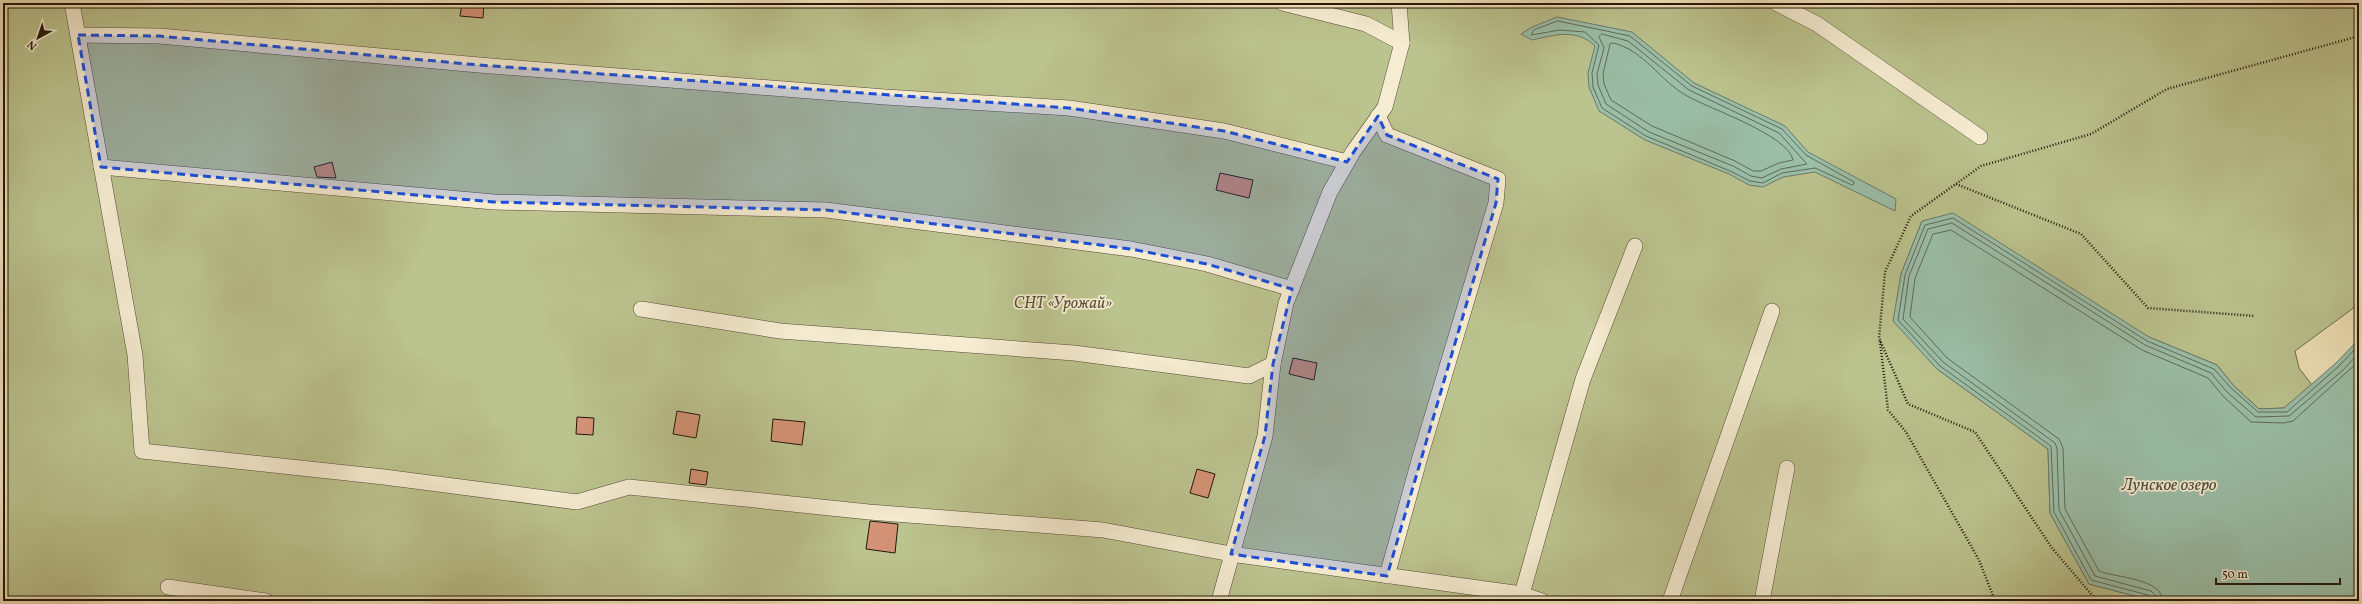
<svg xmlns="http://www.w3.org/2000/svg" width="2362" height="604" font-family="Vollkorn,serif">
	<rect width="100%" height="100%" fill="#efe2b8"/>
	<filter id="stains"><feTurbulence type="fractalNoise" baseFrequency=".005" numOctaves="4"/><feColorMatrix values="0 0 0 0 .2 0 0 0 0 .09 0 0 0 0 .02 0 0 0 .5 -.17"/></filter>
	<radialGradient id="worn" r=".72"><stop offset=".6" stop-color="#630" stop-opacity="0"/><stop offset="1" stop-color="#630" stop-opacity=".3"/></radialGradient>
	<path fill="#bbc38e" stroke="#706c4c" d="M3,3H2359V304L2295,351L2299,368L2312,385L2284,408L2259,409L2234,386L2217,365L2149,337L1922,221L1901,274L1894,321L1937,369L2048,449L2050,513L2089,584L2154,601H3Z"/>
	<g fill="#9bbfa9" stroke="#6b7b6a">
		<path d="M1557,17L1632,32L1694,83L1785,126L1808,152L1896,199L1895,211L1815,172L1783,177L1763,187L1749,185L1729,174L1645,140L1599,111L1589,87L1588,73L1595,46C1576,28 1555,35 1532,40L1521,34L1532,27Z"/>
		<path d="M1953,213L2149,337L2217,365L2234,386L2259,409L2284,408L2336,363L2359,339V601H2154L2089,584L2050,513L2048,449L1937,369L1893,321L1901,274L1922,221Z"/>
	</g>
	<g fill="none" stroke-linecap="round" stroke-linejoin="round">
		<g stroke="#606a5a" stroke-width="1">
			<path d="M1558,21L1630,36L1692,86L1782,129L1806,155L1854,182V184L1852,185L1815,168L1782,173L1763,183L1750,181L1730,171L1646,136L1602,108L1593,87L1592,73L1599,45L1585,32L1560,30L1531,35L1534,30Z"/>
			<path d="M1602,34L1628,41L1689,90L1779,133L1807,164L1781,169L1762,178L1751,176L1733,166L1649,132L1606,104L1598,85L1597,74L1604,48L1599,37Z"/>
			<path d="M1613,43C1644,50 1660,81 1687,96C1710,109 1788,135 1793,160L1779,163L1761,171H1753L1735,161L1652,126L1611,100L1604,84L1603,74L1610,44Z"/>
			<path d="M2152,601L2148,595L2091,580L2054,512L2051,446L1940,366L1898,320L1905,275L1925,225L1953,218L2147,341L2214,369L2231,388L2258,412H2287L2339,366L2359,345"/>
			<path d="M2157,601L2155,595L2151,591L2095,576L2059,510L2057,448L2055,443L1943,362L1903,319L1909,276L1928,229L1952,223L2145,345L2211,373L2227,392L2256,417L2289,416L2343,370L2359,353"/>
			<path d="M2163,601C2162,578 2116,578 2099,571L2065,509L2063,448L2059,439L1947,358L1910,317L1915,278L1933,234L1951,230L2142,350L2208,378L2223,396L2251,422L2284,423L2293,421L2359,361"/>
		</g>
	</g>
	<g fill="#d39275" stroke="#24160b">
		<path d="M462,3H484L483,18L460,16Z"/>
		<path d="M332,162L336,178L317,177L314,167Z"/>
		<path d="M1220,173L1253,180L1249,198L1216,190Z"/>
		<path d="M1293,358L1317,363L1314,380L1289,374Z"/>
		<path d="M677,411L700,415L696,438L673,434Z"/>
		<path d="M577,417L594,418L593,435L576,434Z"/>
		<path d="M773,419L805,422L802,445L771,441Z"/>
		<path d="M691,469L708,472L706,485L689,483Z"/>
		<path d="M1197,469L1215,474L1208,498L1190,493Z"/>
		<path d="M870,521L898,524L895,553L866,549Z"/>
	</g>
	<g fill="none" stroke-linecap="round" stroke-linejoin="round">
		<defs>
			<g id="minor">
				<path d="M72,3L135,355L142,451L384,477L577,502L629,487L869,512L1103,530L1231,554L1522,594L1542,601"/>
				<path d="M1282,3L1366,24L1402,43"/>
				<path d="M1776,3L1817,24L1980,137"/>
				<path d="M78,35L159,36L479,65L885,97L1069,108L1224,131L1347,162"/>
				<path d="M1378,116L1387,135L1498,179L1496,203L1420,457L1387,576"/>
				<path d="M101,167L494,202L826,210L1131,249L1207,264L1292,289"/>
				<path d="M641,309L780,331L1074,353L1249,376L1273,364"/>
				<path d="M168,587L266,601"/>
				<path d="M1522,594L1583,379L1635,246"/>
				<path d="M1219,601L1265,436L1273,364L1286,303L1330,192L1353,152L1385,107L1402,43L1399,3"/>
				<path d="M1670,601L1772,311"/>
				<path d="M1762,601L1787,468"/>
			</g>
		</defs>
		<use href="#minor" stroke="#574936" stroke-width="16"/>
		<g stroke="#24160b" stroke-width="2.5" stroke-dasharray="1 2" stroke-linecap="butt">
			<path d="M1956,184L2081,234L2148,308L2255,316"/>
			<path d="M1880,341L1888,410L1906,432L1979,560L1995,601"/>
			<path d="M2097,601L2052,548L1975,432L1908,404L1879,338L1885,272L1911,216L1981,166L2091,134L2167,89L2359,36"/>
		</g>
		<use href="#minor" stroke="#f5ecd1" stroke-width="15"/>
	</g>
	<path fill="#1d4ed8" fill-opacity="0.2" stroke="#1d4ed8" stroke-width="3" stroke-dasharray="8 5" stroke-linejoin="round" d="M78,35L159,36L479,65L1069,108L1224,131L1347,162L1378,116L1387,135L1498,179L1496,203L1387,576L1231,554L1265,436L1273,364L1292,289L1207,264L1131,249L826,210L494,202L101,167Z"/>
	<g text-anchor="middle" stroke-width="3.5" stroke-linejoin="round" paint-order="stroke">
		<g font-size="16" font-style="italic" fill="#595339" stroke="#f5ecd1">
			<text x="1063" y="308">СНТ «Урожай»</text>
		</g>
		<g font-size="17" font-style="italic" fill="#4e5142" stroke="#f5ecd1">
			<text x="2169" y="490">Лунское озеро</text>
		</g>
	</g>
	<rect width="2362" height="604" fill="none" stroke="#efe2b8" stroke-width="16"/>
	<rect x="4" y="4" width="2354" height="596" fill="none" stroke="#24160b" stroke-width="2"/>
	<rect x="8" y="8" width="2346" height="588" fill="none" stroke="#24160b"/>
	<g transform="translate(38 38) rotate(220)" stroke="#f5ecd1" stroke-width="3" paint-order="stroke">
	<path d="M0-3L7 15L0 10L-7 15Z" fill="#24160b"/>
	<text y="-6" font-size="11" font-weight="bold" text-anchor="middle" fill="#24160b">N</text>
	</g>
	<path d="M2216 578v6h124v-6" fill="none" stroke="#24160b" stroke-width="2"/>
	<text x="2222" y="578" font-size="12" fill="#24160b" stroke="#f5ecd1" stroke-width="3" paint-order="stroke">50 m</text>
	<rect width="100%" height="100%" filter="url(#stains)"/>
	<rect width="100%" height="100%" fill="url(#worn)"/>
</svg>
